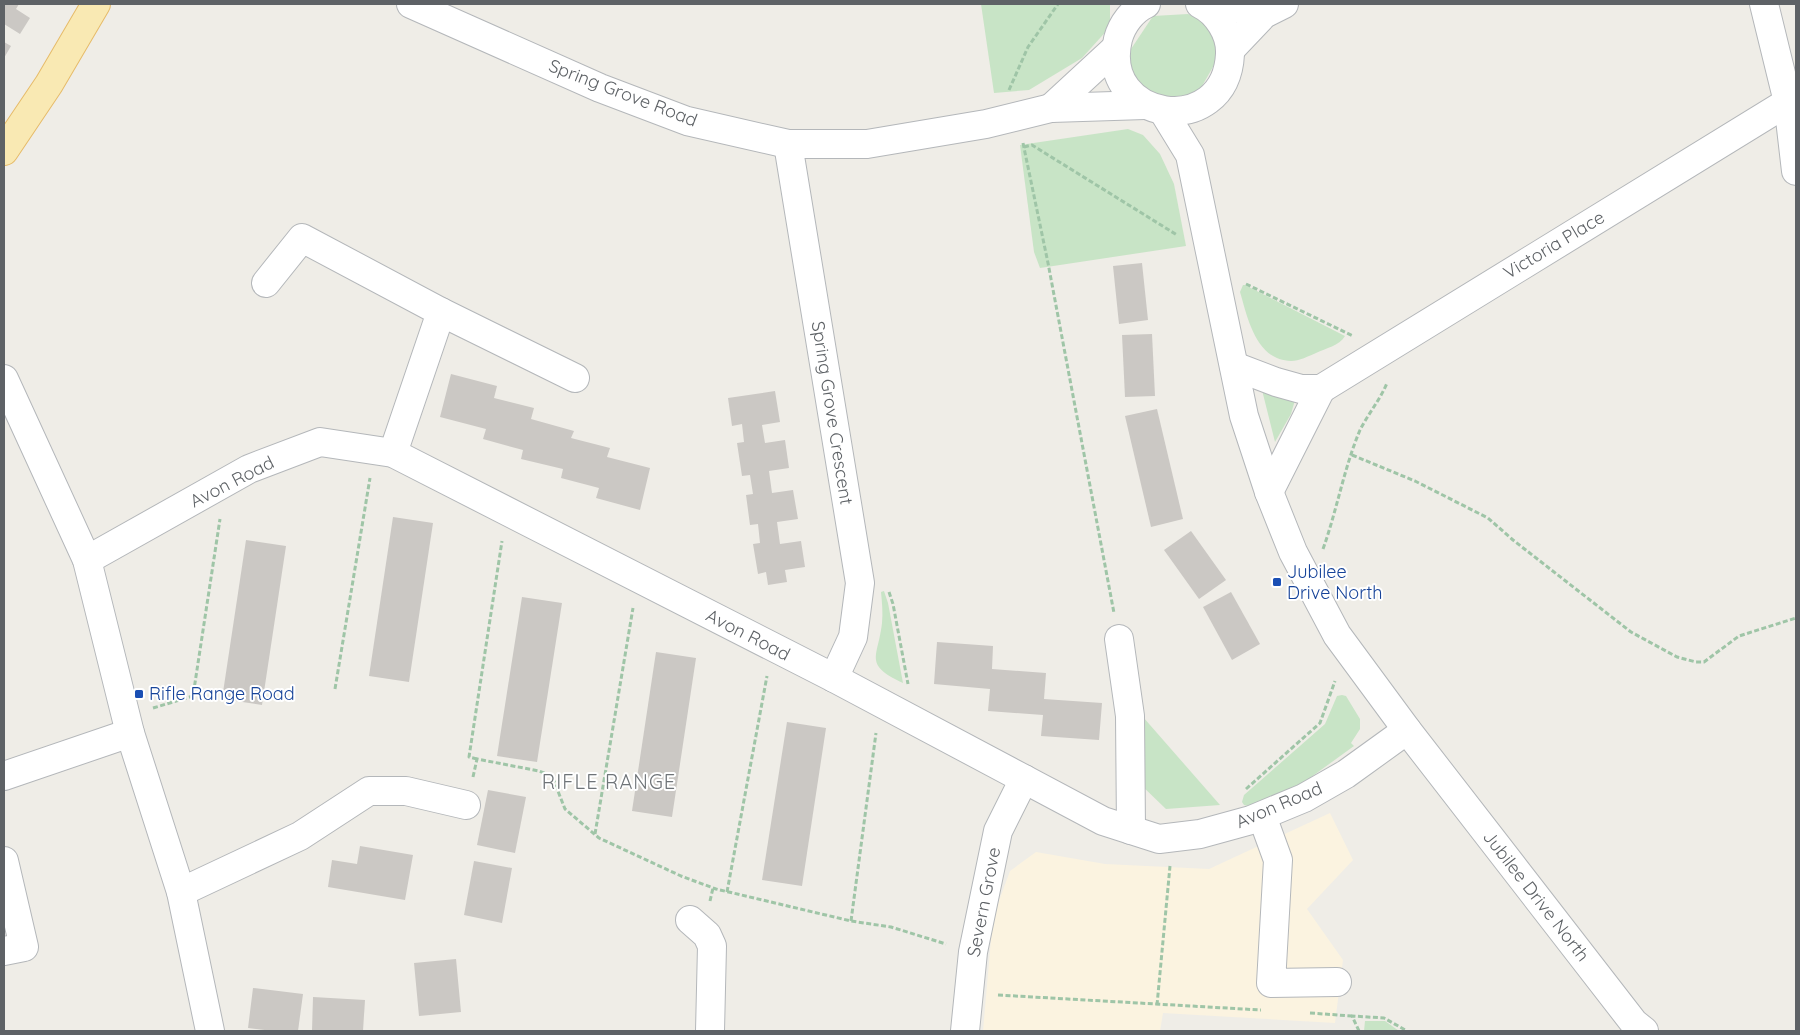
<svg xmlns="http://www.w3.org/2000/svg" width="1800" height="1035" font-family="Quicksand,sans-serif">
	<rect width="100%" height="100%" fill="#efede7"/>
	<path fill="#fbf3e0" d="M1330,813L1353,860L1307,909L1343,960L1335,1023L1163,1013L1160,1031H983L993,917L1010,871L1036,852L1105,864L1209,869Z"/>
	<g fill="#c8e4c6">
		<path d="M981,4H1110V27L1082,58L1029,90L994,93Z"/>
		<path d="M1188,14L1211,26L1222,39L1214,65L1201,88L1175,103L1129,82L1127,55L1153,16Z"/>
		<path d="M1128,129L1143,135L1160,154L1174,184L1186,246L1040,268L1034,252L1020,145Z"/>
		<path d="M1243,285H1245L1345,336C1339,346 1326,348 1316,353C1309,356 1299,361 1291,361C1256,360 1248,319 1240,292Z"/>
		<path d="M1261,386L1295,400L1291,414L1275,442Z"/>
		<path d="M884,591L888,603L903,683C863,664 878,658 882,623C883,613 882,602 881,592Z"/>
		<path d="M1342,695L1346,696L1360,719V729L1351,743L1354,746L1296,788L1248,806L1244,805L1242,802L1244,795L1325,724L1337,696Z"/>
		<path d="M1143,717L1220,805L1166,809L1138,782Z"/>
		<path d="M1365,1021H1385L1399,1031H1364Z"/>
	</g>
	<g fill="#cbc8c4">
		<path d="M4,4H19L16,9L30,18L20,34L4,24Z"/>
		<path d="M4,42L11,46L4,58Z"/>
		<path d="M1142,263L1148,320L1119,324L1113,266Z"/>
		<path d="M1152,334L1155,396L1125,397L1122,335Z"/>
		<path d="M451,374L497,386L494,398L534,408L531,419L574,431L571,438L610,448L607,457L650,468L640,510L596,498L599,488L561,478L563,469L521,459L523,450L483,439L486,429L440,417Z"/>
		<path d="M775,391L780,422L762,425L765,443L785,440L789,468L769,471L772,493L793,490L798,519L777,522L780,544L801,541L805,567L785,570L787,582L768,585L766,572L758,574L753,544L760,543L758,524L750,525L746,495L753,494L750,475L742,476L737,443L744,442L742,424L732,426L728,398Z"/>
		<path d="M1157,409L1183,519L1151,527L1125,416Z"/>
		<path d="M393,517L433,523L409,682L369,676Z"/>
		<path d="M1191,531L1226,580L1199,599L1164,550Z"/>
		<path d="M246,540L286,546L262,705L222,699Z"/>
		<path d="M1231,592L1260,644L1232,660L1203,607Z"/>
		<path d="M522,597L562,603L537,762L497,756Z"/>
		<path d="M937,642L993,646L992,669L1046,673L1044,699L1102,703L1099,740L1041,736L1043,715L988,711L990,689L934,684Z"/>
		<path d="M656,652L696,658L672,817L632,811Z"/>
		<path d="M787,722L826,728L802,886L762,880Z"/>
		<path d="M488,790L526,797L515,853L477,845Z"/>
		<path d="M360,846L413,855L405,900L328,887L332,860L357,864Z"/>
		<path d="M474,861L512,868L502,923L464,915Z"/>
		<path d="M456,959L461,1012L419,1016L414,963Z"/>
		<path d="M253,988L303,994L298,1031H273L248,1028Z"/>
		<path d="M313,997L365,1000L363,1031H312Z"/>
	</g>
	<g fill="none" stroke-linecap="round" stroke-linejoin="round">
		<defs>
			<g id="minor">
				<path d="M411,4L600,88L687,121L788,144H867L986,124L1051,108L1145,105"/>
				<path d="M1146,4C1133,10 1122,24 1118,39C1098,122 1226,141 1230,54C1231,34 1217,12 1200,4"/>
				<path d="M1213,4L1264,14"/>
				<path d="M1764,4L1788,102L1796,171"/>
				<path d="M1230,50L1264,14L1284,4"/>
				<path d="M1051,108L1116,48"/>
				<path d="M1163,111L1190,155L1244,416L1269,492L1293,552L1337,635L1407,730L1634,1023L1644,1031"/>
				<path d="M788,144L860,583L853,637L834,678"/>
				<path d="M266,283L302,238L441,312L575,378"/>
				<path d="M1234,366L1276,382L1301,389H1321L1788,102"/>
				<path d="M4,379L87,560L130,733L181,892L210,1031"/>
				<path d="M393,453L441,312"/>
				<path d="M1269,492L1321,389"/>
				<path d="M87,560L249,469L320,442L393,453L834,678L1103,821L1159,839L1200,834L1251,820L1304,798L1346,774L1407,730"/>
				<path d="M1119,639L1130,716L1131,830"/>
				<path d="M4,776L130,733"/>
				<path d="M1262,816L1278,860L1271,983L1337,982"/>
				<path d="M4,861L24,947L4,951"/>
				<path d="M181,892L300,836L369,791H406L466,805"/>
				<path d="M690,920L707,935L712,946L710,1031"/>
				<path d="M965,1031L973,952L998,831L1024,779"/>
			</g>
			<path id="major" d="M4,151L49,84L96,4"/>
		</defs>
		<use href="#minor" stroke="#b4b7ba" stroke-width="30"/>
		<use href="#major" stroke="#e6bb69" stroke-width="30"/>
		<g stroke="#9fc5a7" stroke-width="3" stroke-dasharray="5 2.5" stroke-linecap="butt">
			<path d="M1009,90L1028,47L1058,4"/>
			<path d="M1023,143L1048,263L1114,613"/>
			<path d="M1024,147L1032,145L1177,235"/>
			<path d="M1246,284L1353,336"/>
			<path d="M1352,455L1415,481L1488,518L1513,540L1631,632L1677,657L1696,662H1704L1739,636L1796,618"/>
			<path d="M1323,549C1337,510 1344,468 1360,430C1368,414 1380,400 1387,383"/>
			<path d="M889,592L893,604L908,684"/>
			<path d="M335,689L370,478"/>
			<path d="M153,708L193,696L220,519"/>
			<path d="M477,759L469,757L502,541"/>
			<path d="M473,777L477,759L539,771L552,776L565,809L599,838L681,876L716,889L851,921L891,927L946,944"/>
			<path d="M1246,789L1320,723L1335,681"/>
			<path d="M595,834L633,608"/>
			<path d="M727,892L767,676"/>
			<path d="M710,901L713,888"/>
			<path d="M851,921L876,733"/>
			<path d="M998,995L1261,1010"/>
			<path d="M1157,1005L1170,866"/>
			<path d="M1310,1013L1352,1016"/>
			<path d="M1359,1031L1352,1016L1384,1018L1407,1031"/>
		</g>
		<use href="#minor" stroke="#fff" stroke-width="28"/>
		<use href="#major" stroke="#f9e9b3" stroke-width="28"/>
	</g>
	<g fill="#1a4fb4" stroke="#fff" stroke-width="2">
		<rect x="1272" y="577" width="10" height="10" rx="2.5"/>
		<rect x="134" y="689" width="10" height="10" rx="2.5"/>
	</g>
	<g text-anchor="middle" stroke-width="4" stroke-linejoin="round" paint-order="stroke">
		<g font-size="18" fill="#5e6266" stroke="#fff">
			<text transform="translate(623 93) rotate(21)" y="6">Spring Grove Road</text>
			<text transform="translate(1554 245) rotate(-31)" y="6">Victoria Place</text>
			<text transform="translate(832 413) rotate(81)" y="6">Spring Grove Crescent</text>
			<text transform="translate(232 482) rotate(-27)" y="6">Avon Road</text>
			<text transform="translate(748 635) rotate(27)" y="6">Avon Road</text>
			<text transform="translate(1279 805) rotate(-23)" y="6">Avon Road</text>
			<text transform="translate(1536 896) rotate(52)" y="6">Jubilee Drive North</text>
			<text transform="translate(984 902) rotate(-79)" y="6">Severn Grove</text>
		</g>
		<g font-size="18" fill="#164399" stroke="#fff" text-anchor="start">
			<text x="1287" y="578">Jubilee<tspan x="1287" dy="21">Drive North</tspan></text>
			<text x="149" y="700">Rifle Range Road</text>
		</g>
		<g font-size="20" letter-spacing="1" fill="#6f7478" stroke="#fff">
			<text x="609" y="789">RIFLE RANGE</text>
		</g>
	</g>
	<rect width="1800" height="1035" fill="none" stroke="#5e6266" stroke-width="10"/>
</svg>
